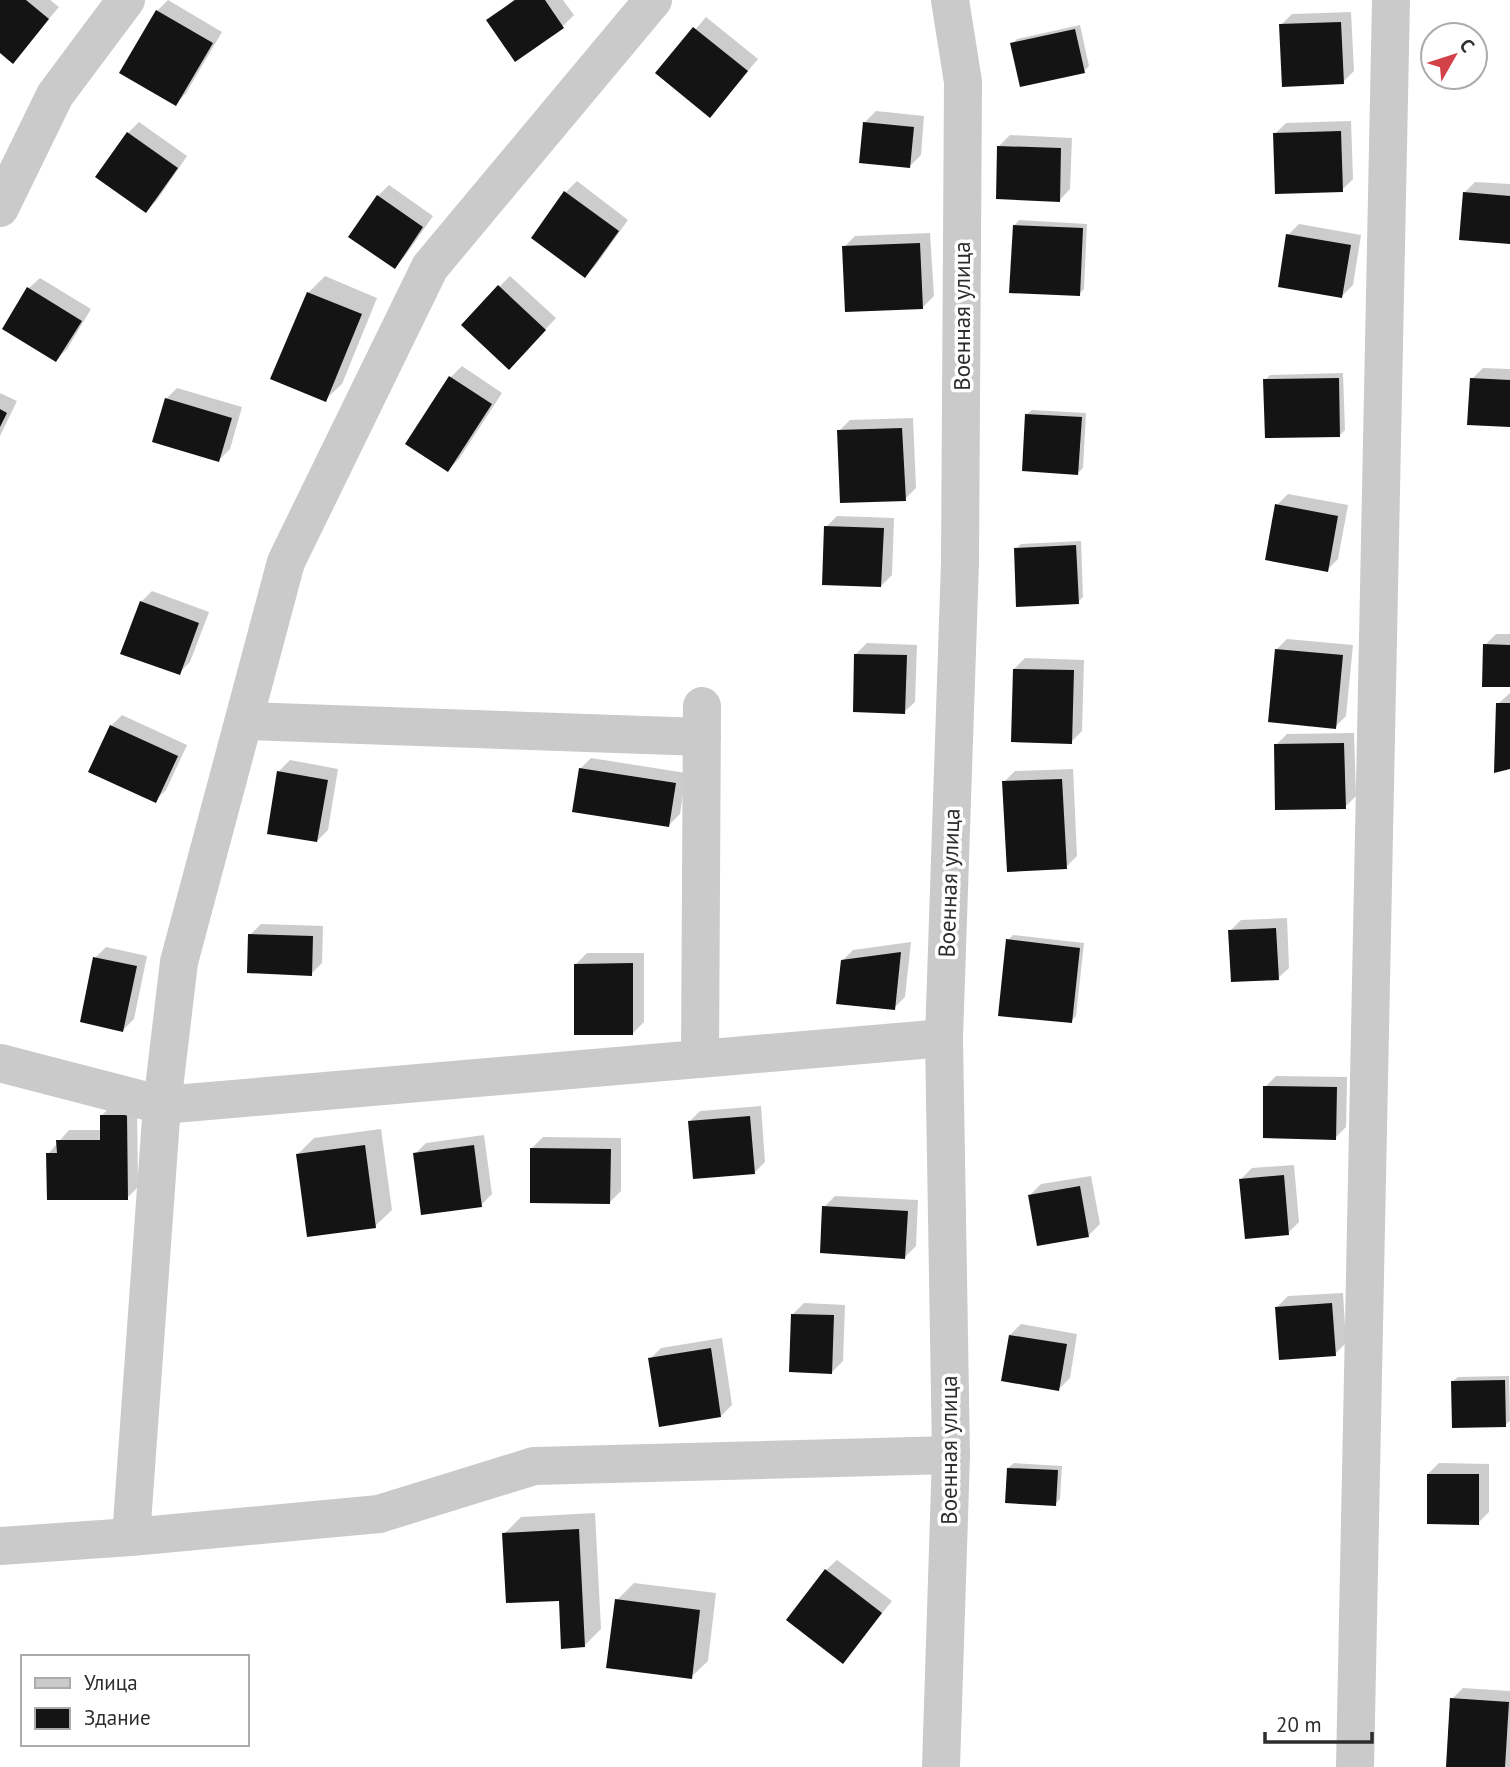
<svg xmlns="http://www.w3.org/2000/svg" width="1510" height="1767" font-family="'PT Sans',sans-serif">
	<rect width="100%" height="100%" fill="#fff"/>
	<g fill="#0003">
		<path d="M0,0H50L59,7L13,61L0,51Z"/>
		<path d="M168,0L222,32L186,93L176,104L157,11Z"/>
		<path d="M513,0H563L574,15L563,26L516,60L489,21Z"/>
		<path d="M1351,12L1354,71L1343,82L1281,25L1292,14Z"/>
		<path d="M706,17L758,59L710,116L658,73Z"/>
		<path d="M1080,25L1089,66L1084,71L1012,44L1017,39Z"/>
		<path d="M876,111L924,116L921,155L910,166L865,122Z"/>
		<path d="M1351,121L1353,179L1342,190L1275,134L1286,123Z"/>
		<path d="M139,122L187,156L157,200L146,211L97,177L128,133Z"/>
		<path d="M1010,135L1072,138L1070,189L1060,200L999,146Z"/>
		<path d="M577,181L628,220L596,265L585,276L533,237L566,192Z"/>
		<path d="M1475,182L1510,184V242L1464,193Z"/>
		<path d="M389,185L433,216L405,256L395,267L378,196Z"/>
		<path d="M1019,220L1087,224L1084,289L1079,294L1014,226Z"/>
		<path d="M1299,224L1361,235L1353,285L1342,296L1288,235Z"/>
		<path d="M930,233L934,296L923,307L844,247L855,236Z"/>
		<path d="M325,276L377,298L342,384L325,400L308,293Z"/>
		<path d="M510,276L556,318L520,357L499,287Z"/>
		<path d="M40,278L91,309L67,349L56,360L29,288Z"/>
		<path d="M462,366L502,393L459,459L448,470L407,443L451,377Z"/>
		<path d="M1483,368L1510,369V426L1472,379Z"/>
		<path d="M1343,373L1345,430L1340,435L1265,380L1270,375Z"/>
		<path d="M177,388L242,407L230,449L219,460L166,399Z"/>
		<path d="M0,393L17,401L0,436Z"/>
		<path d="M1032,410L1086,413L1083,468L1078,473L1026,415Z"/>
		<path d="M913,418L916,488L905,499L839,431L850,420Z"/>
		<path d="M1288,494L1348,505L1338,559L1327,570L1277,505Z"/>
		<path d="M837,516L894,518L892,575L881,586L826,527Z"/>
		<path d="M1081,541L1083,597L1078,602L1016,549L1021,544Z"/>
		<path d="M152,591L209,612L190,662L179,673L141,602Z"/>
		<path d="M1496,634H1510V685L1485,645Z"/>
		<path d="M1287,639L1353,645L1346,716L1335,727L1276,650Z"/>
		<path d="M867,643L917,645L915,702L904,712L856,654Z"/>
		<path d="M1025,658L1084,660L1082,731L1071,742L1014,669Z"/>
		<path d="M1510,693V768L1498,704Z"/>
		<path d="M122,715L187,745L166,790L155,801L111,726Z"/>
		<path d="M1354,733L1356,796L1345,807L1276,745L1287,734Z"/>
		<path d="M591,758L686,773L680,814L669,825L580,769Z"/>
		<path d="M290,760L338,769L328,830L317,841L279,771Z"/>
		<path d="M1073,769L1077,856L1066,867L1004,782L1015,771Z"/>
		<path d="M1287,918L1289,968L1278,978L1230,931L1241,920Z"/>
		<path d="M261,924L323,926L322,963L311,974L250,935Z"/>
		<path d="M1013,935L1084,943L1076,1016L1071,1021L1008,940Z"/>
		<path d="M911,942L905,997L894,1008L842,961L853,950Z"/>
		<path d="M106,947L147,956L134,1019L123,1030L95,958Z"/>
		<path d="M587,953H644V1022L633,1033L576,964Z"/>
		<path d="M1276,1076L1347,1077L1346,1127L1335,1138L1265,1087Z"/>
		<path d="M137,1104L138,1187L127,1198L48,1154L69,1130H101V1116L112,1105Z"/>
		<path d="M761,1106L765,1162L754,1173L689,1122L700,1111Z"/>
		<path d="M381,1129L392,1210L375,1226L298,1154L314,1138Z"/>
		<path d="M484,1135L492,1194L481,1205L415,1154L426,1143Z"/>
		<path d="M543,1137L621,1138V1191L610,1202L532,1148Z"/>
		<path d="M1294,1165L1299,1222L1288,1233L1241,1179L1252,1168Z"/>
		<path d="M1091,1176L1100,1224L1089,1235L1038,1244L1030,1195L1041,1184Z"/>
		<path d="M835,1196L918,1200L916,1246L905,1257L824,1207Z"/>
		<path d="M1343,1293L1346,1343L1335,1354L1277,1307L1288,1296Z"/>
		<path d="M804,1303L845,1305L843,1361L832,1372L793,1314Z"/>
		<path d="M1021,1324L1077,1334L1070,1378L1059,1389L1010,1335Z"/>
		<path d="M722,1338L732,1405L721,1416L650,1359L661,1348Z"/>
		<path d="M1509,1376L1510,1421L1505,1425L1452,1382L1458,1377Z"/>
		<path d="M1014,1463L1062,1466L1060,1499L1055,1504L1008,1468Z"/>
		<path d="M1439,1463L1489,1464V1512L1478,1523L1428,1474Z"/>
		<path d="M595,1513L601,1629L584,1646L561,1599L504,1534L521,1517Z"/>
		<path d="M837,1560L892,1601L843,1661L826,1570Z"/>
		<path d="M634,1583L716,1593L708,1661L691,1677L617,1600Z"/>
		<path d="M1463,1688L1510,1691V1767H1448L1452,1699Z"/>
	</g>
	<g fill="#141414">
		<path d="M0,0H26L49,19L13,64L0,53Z"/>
		<path d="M515,0H545L564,28L515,62L486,20Z"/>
		<path d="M156,10L213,43L176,106L119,73Z"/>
		<path d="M1341,22L1344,84L1282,87L1279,24Z"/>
		<path d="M693,27L748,71L710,118L655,73Z"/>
		<path d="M1075,29L1085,73L1020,87L1010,43Z"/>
		<path d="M863,122L914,127L910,168L859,163Z"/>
		<path d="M1341,131L1343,192L1275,194L1273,133Z"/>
		<path d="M127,132L178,168L146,213L95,177Z"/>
		<path d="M997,146L1061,148L1060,202L996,199Z"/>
		<path d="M564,191L619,231L585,278L531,238Z"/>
		<path d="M1463,192L1510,196V244L1459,240Z"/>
		<path d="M377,195L423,227L395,269L348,237Z"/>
		<path d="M1013,225L1083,228L1080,296L1009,293Z"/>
		<path d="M1286,234L1351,245L1342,298L1278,287Z"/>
		<path d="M920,243L923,309L845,312L842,246Z"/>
		<path d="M498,285L546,330L509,370L461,325Z"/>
		<path d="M27,287L82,321L56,362L2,329Z"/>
		<path d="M307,292L362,314L326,402L270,379Z"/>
		<path d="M449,376L492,404L448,472L405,444Z"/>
		<path d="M1339,378L1340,437L1265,438L1263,379Z"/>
		<path d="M1470,378L1510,380V427L1467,425Z"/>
		<path d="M165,398L232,418L219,462L152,442Z"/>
		<path d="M0,409L7,413L0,427Z"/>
		<path d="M1025,414L1082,417L1078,475L1022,471Z"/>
		<path d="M902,428L906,501L840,503L837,430Z"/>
		<path d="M1275,504L1338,516L1328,572L1265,560Z"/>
		<path d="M824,526L884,528L881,587L822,585Z"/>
		<path d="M1076,545L1079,604L1016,607L1014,548Z"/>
		<path d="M140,601L199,623L180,675L120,654Z"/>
		<path d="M1483,644L1510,645V687H1482Z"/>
		<path d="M1275,649L1343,655L1336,729L1268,722Z"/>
		<path d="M854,654L907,655L905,714L853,712Z"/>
		<path d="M1013,669L1074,670L1072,744L1011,742Z"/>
		<path d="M1496,703H1510V769L1494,773Z"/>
		<path d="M110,725L178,756L156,803L88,772Z"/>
		<path d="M1344,743L1346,809L1275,810L1274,744Z"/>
		<path d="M579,768L676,783L669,827L572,812Z"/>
		<path d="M277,771L328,780L317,842L267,834Z"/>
		<path d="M1062,779L1067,869L1007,872L1002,781Z"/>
		<path d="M1276,928L1279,980L1231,982L1228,930Z"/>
		<path d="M248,934L313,936L312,976L247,973Z"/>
		<path d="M1006,939L1080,948L1072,1023L998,1016Z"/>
		<path d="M901,952L895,1010L836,1004L841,960Z"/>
		<path d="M93,957L137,966L123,1032L80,1022Z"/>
		<path d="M633,963V1035H574V964Z"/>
		<path d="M1263,1086L1337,1087L1336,1140L1263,1138Z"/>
		<path d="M100,1115H127L128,1200H47L46,1153H57L56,1140H100Z"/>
		<path d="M750,1116L755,1174L693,1179L688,1121Z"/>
		<path d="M365,1145L376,1228L307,1237L296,1154Z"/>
		<path d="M474,1145L482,1207L421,1215L413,1153Z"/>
		<path d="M530,1148L611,1149L610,1204L530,1203Z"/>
		<path d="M1284,1175L1289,1235L1245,1239L1239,1179Z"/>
		<path d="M1080,1186L1089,1237L1037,1246L1028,1195Z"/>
		<path d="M822,1206L908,1211L905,1259L820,1253Z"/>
		<path d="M1332,1303L1336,1356L1279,1360L1275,1307Z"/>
		<path d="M791,1314L834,1315L832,1374L789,1372Z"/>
		<path d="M1009,1335L1067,1344L1059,1391L1001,1381Z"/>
		<path d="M711,1348L721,1417L659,1427L648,1358Z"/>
		<path d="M1505,1380L1506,1427L1452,1428L1451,1381Z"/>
		<path d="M1007,1468L1058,1470L1056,1506L1005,1503Z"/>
		<path d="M1427,1474H1479V1525L1427,1524Z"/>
		<path d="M579,1529L585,1647L561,1649L559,1601L506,1603L502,1533Z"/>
		<path d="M825,1569L882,1613L843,1664L786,1620Z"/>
		<path d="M615,1599L700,1610L692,1679L606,1668Z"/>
		<path d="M1450,1698L1509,1702L1505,1767H1446Z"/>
	</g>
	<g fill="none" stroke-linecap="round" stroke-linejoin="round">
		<g stroke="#cacaca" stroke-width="38">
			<path d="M0,208L55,95L126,0"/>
			<path d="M244,721L702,737"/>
			<path d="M700,1059L702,706"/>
			<path d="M0,1063L162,1105L944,1038"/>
			<path d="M131,1537L162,1105L179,962L286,562L430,267L653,0"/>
			<path d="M0,1546L131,1537L379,1514L534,1466L951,1455"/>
			<path d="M941,1767L951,1455L944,1038L960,562L963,82L950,0"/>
			<path d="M1355,1767L1391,0"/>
		</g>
	</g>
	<g text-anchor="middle" stroke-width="7" stroke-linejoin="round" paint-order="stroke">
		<g font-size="23" fill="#2d2d2d" stroke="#fff">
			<text transform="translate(962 316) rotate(-90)" y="8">Военная улица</text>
			<text transform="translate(949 883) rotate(-88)" y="8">Военная улица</text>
			<text transform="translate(949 1450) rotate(-90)" y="8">Военная улица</text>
		</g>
	</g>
	<rect x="21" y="1655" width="228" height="91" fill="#ffffff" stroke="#ababab" stroke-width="2"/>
	<rect x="35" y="1678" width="35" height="10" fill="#cacaca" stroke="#ababab" stroke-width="2"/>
	<text x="84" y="1690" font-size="21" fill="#2d2d2d">Улица</text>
	<rect x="35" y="1708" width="35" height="21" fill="#141414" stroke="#ababab" stroke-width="2"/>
	<text x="84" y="1725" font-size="21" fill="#2d2d2d">Здание</text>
	<g transform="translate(1454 56) rotate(51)"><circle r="33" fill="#ffffff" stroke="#ababab" stroke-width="2"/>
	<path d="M0-5L12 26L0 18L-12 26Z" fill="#d24248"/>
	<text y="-10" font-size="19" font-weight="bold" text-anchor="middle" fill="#2d2d2d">С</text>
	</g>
	<path d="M1265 1732v10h107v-10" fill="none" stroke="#2d2d2d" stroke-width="3.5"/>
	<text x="1276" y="1732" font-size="21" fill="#2d2d2d" stroke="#ffffff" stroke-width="5" paint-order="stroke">20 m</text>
</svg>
